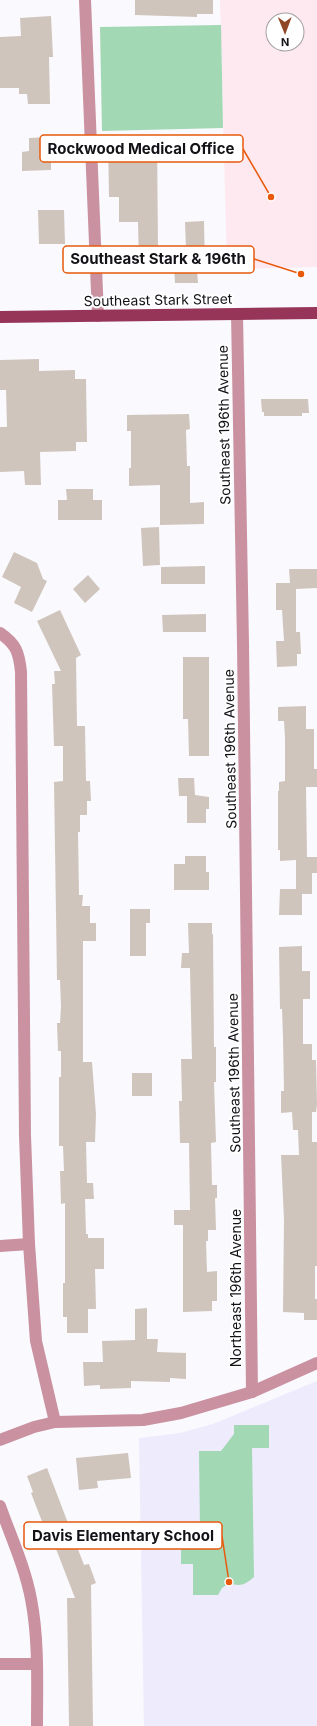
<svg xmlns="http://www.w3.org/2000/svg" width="317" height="1726" font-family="Inter,sans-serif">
	<rect width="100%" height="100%" fill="#f9f9fe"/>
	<path fill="#edebfc" d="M317,1381V1726H144L139,1438L180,1433L213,1424Z"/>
	<path fill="#fee9f0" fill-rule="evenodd" d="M220,0H317V267L227,269ZM273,20H297V44H273Z"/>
	<g fill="#a2d8b3">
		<path d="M221,25L223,128L102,131L100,27Z"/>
		<path d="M234,1425H269V1448H252L254,1577C245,1585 240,1587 229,1583L222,1588L218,1595H193V1564H181V1530H200L199,1451H221L234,1434Z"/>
	</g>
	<g fill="#d0c5bc">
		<path d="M135,0H213V14H197V17L135,15Z"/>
		<path d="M51,16L53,57H49L50,104H28L27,94H19V88H0V37L21,36L20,18Z"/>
		<path d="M108,136H157L158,248H186L185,222L204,221L205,271H197L198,283H175L174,265H139L138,222H119V197H109Z"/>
		<path d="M51,137V170L22,171V152L29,151V138Z"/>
		<path d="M38,210H64L65,244H39Z"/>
		<path d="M39,359V371L75,370V379H86L87,442H76V451L40,452L41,485H25L24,471L0,472V427H7L6,390H0V360Z"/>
		<path d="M261,399H308L309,413H302V416H264V412H262Z"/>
		<path d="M189,414L190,429L186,430L187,466H190V503L204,502V524L160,525V485L129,486V468H131V431H127V415Z"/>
		<path d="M66,489H93V500H102V520H58V500H67Z"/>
		<path d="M159,527L160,565L143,566L141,528Z"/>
		<path d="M14,552L37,563L43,579L47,581L32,612L14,603L21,587L2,577Z"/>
		<path d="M205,566V584H161V567Z"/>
		<path d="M289,569H317V588L296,589V632H300L301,654H297V666L277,667L276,641H284L282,610H276V583H290Z"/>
		<path d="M88,575L100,589L85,603L73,589Z"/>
		<path d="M60,610L81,655L76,658L77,726H85L86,781H90L91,801H87V815H80V832H78L79,895H83L82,906H90V923H96V941H83V1062H92L96,1114L95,1142H86L87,1183H93L94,1199H85L86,1234H88V1238H104V1269H95L96,1309H88V1333H67V1317H63V1283H65V1203L61,1204L60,1171H64L63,1146H59V1077H61V1051H58L57,1023H60L61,1006L60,980H57L54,782L63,781V746H54L52,684H55L54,671H61L37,621Z"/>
		<path d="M206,614V632H163L162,615Z"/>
		<path d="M183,657H209V756H189L188,719H183Z"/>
		<path d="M306,706V729H314V769H317V787H306L307,857H317V873H312V894H302V915H279L280,889H296V860L280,861V850H278V791H279V782L285,781V738L284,721H278V707Z"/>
		<path d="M178,778H194L195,795L209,797V809H206V823H187V796H179Z"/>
		<path d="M185,856H206V872H209V890H174V864H185Z"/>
		<path d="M130,909H150V923H146V956H130Z"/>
		<path d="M188,923H212V934H213L214,1047H216V1082H214L216,1142L211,1143L212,1185H217V1198H215L216,1230H208V1241H206L207,1272L217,1271V1301H212V1311L183,1312V1225H174V1210H190L189,1143H180L179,1101H182L181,1059H192L190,968H181L182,953H189Z"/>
		<path d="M302,946V971H310V999H303V1044H312V1060H316L317,1104L316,1112H312V1142H317V1266H315V1299H317V1320H304V1313L283,1312L284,1220L281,1155H299L298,1130H293L292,1112L281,1113V1091H284L283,1037L282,1009H280L279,947Z"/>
		<rect x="132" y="1073" width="20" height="23"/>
		<path d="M147,1308V1339H158L157,1352L186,1353V1379L170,1378V1382L131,1381V1388L100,1389V1385L84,1386L83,1362H103L102,1341L135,1340V1309Z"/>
		<path d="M128,1453L131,1478L97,1481L98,1488L79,1490L76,1458Z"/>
		<path d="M47,1468L84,1565L89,1564L96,1583L91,1585L93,1726H69L67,1598H75L46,1523L43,1524L31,1493L33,1492L27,1476Z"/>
	</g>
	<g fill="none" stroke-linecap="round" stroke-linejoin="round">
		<g stroke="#ca91a0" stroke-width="12">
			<path d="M85,0L98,316"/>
			<path d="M237,314L243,644L252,1392"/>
			<path d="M0,633C16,644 19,652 21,672L25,1135L29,1244L36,1341L55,1422"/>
			<path d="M0,1246L29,1244"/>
			<path d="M0,1440L34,1427L55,1422L143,1420L181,1413L252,1392L317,1363"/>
			<path d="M0,1506C11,1537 25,1567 31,1599C39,1640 37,1684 37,1726"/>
			<path d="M0,1664H37"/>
		</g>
		<path stroke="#973558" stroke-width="12" d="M0,317L317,313"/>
	</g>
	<g text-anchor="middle" stroke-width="4" stroke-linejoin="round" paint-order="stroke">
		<g font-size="14" fill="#131217" stroke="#fff">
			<text transform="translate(158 300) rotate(-1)" y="5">Southeast Stark Street</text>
			<text transform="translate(224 425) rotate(-91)" y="5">Southeast 196th Avenue</text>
			<text transform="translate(230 749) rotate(-91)" y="5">Southeast 196th Avenue</text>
			<text transform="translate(234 1073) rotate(-91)" y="5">Southeast 196th Avenue</text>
			<text transform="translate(236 1288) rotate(-90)" y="5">Northeast 196th Avenue</text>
		</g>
	</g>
	<path fill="none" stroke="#e8590c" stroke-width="1.5" d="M271 197L243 149M301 274L254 259M229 1582L222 1536"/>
	<g fill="#e8590c" stroke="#fff" stroke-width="1.5">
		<circle cx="271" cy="197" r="4"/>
		<circle cx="301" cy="274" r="4"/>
		<circle cx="229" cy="1582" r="4"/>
	</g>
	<g fill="#fff" stroke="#e8590c" stroke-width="1.5">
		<rect x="40" y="135" width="203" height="27" rx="4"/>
		<rect x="63" y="246" width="191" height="27" rx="4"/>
		<rect x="24" y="1522" width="198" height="27" rx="4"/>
	</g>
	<g font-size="15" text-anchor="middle" font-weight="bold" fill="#131217">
		<text x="141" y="154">Rockwood Medical Office</text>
		<text x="158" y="264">Southeast Stark &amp; 196th</text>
		<text x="123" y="1541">Davis Elementary School</text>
	</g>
	<g transform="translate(285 32) rotate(179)"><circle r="19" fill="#ffffff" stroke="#a1a0a2"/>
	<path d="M0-3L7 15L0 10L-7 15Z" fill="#8f4725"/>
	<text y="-6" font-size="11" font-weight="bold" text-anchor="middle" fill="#131217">N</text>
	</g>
</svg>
